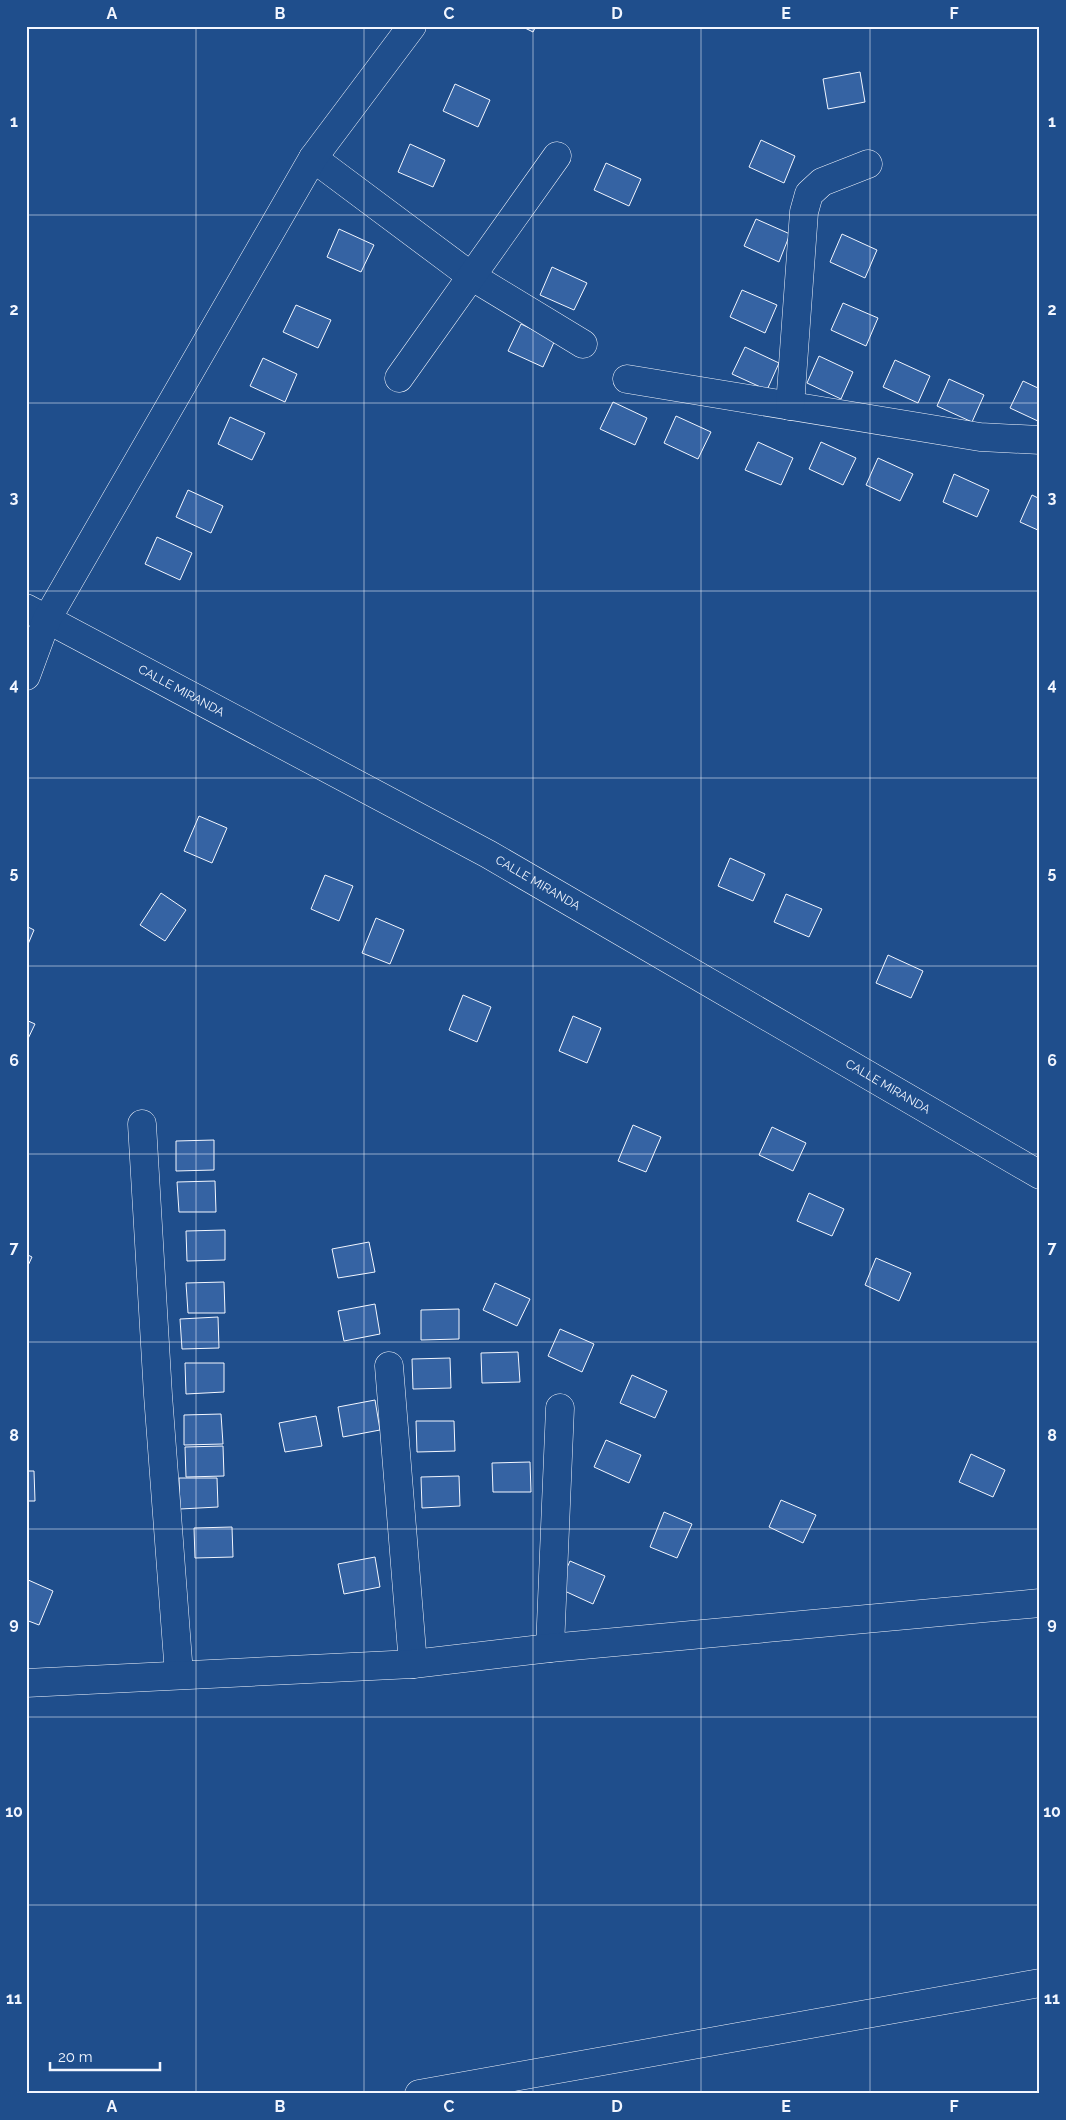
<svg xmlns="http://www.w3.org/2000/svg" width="1066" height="2120" font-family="Raleway,sans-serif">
	<rect width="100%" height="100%" fill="#1f4e8c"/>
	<g fill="#3563a3" stroke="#f2f6ff">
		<path d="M521,26H536L533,32Z"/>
		<path d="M860,72L865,102L828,109L823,79Z"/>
		<path d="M455,84L490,100L478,127L443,111Z"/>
		<path d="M761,140L795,156L784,183L749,167Z"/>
		<path d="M410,144L445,160L433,187L398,172Z"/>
		<path d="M606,163L641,179L629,206L594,190Z"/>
		<path d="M756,219L790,234L779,262L744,246Z"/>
		<path d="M339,229L374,245L361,272L327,257Z"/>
		<path d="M842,234L877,250L865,278L830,262Z"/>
		<path d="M552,267L587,283L574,310L540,295Z"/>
		<path d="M742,290L777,305L765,333L730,317Z"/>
		<path d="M843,303L878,318L866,346L831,330Z"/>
		<path d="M296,305L331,320L318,348L283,332Z"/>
		<path d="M521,324L555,340L543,367L508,351Z"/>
		<path d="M745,347L779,363L767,390L732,374Z"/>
		<path d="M819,356L853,372L841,399L807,383Z"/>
		<path d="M263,358L297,374L285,402L250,386Z"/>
		<path d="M895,360L930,376L918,403L883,387Z"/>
		<path d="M949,379L984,395L972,422L937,406Z"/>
		<path d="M1023,381L1040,389V422L1010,408Z"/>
		<path d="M613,402L647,418L635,445L600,429Z"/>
		<path d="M676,416L711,432L698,459L664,443Z"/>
		<path d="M230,417L265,433L252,460L218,444Z"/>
		<path d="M758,442L793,458L781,485L745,470Z"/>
		<path d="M821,442L856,458L843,485L809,469Z"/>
		<path d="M878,458L913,474L900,501L866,485Z"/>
		<path d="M954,474L989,490L977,517L943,502Z"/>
		<path d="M188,490L223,506L211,533L176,517Z"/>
		<path d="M1032,495L1040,499V531L1020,522Z"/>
		<path d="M157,537L192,553L180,580L145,564Z"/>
		<path d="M199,816L227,828L212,863L184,851Z"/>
		<path d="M730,858L765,874L753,901L718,886Z"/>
		<path d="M325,875L353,886L339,921L311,909Z"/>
		<path d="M161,893L186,910L165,941L140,925Z"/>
		<path d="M786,894L822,909L809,937L774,922Z"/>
		<path d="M376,918L404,930L390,964L362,953Z"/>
		<path d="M26,926L34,930L26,949Z"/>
		<path d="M888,955L923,971L911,998L876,983Z"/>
		<path d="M463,995L491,1007L477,1042L449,1030Z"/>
		<path d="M573,1016L601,1028L587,1063L559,1051Z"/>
		<path d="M26,1020L35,1024L26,1043Z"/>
		<path d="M633,1125L661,1137L646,1172L618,1161Z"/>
		<path d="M772,1127L806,1143L793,1171L759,1155Z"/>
		<path d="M214,1140V1170L176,1171V1141Z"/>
		<path d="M215,1181L216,1212H179L177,1182Z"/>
		<path d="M809,1193L844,1209L832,1236L797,1221Z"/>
		<path d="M225,1230V1260L187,1261L186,1231Z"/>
		<path d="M369,1242L375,1272L338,1278L332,1249Z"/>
		<path d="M26,1254L32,1257L26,1270Z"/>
		<path d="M876,1258L911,1273L899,1301L865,1285Z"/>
		<path d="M224,1282L225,1313H188L186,1283Z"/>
		<path d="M495,1283L530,1299L517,1326L483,1310Z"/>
		<path d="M375,1304L380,1334L344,1341L338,1311Z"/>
		<path d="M459,1309V1339L421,1340V1310Z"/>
		<path d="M218,1317L219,1348L182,1349L180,1319Z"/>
		<path d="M560,1329L594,1344L582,1372L548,1356Z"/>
		<path d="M518,1352L520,1382L482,1383L481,1353Z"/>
		<path d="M450,1358L451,1388L413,1389L412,1359Z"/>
		<path d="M185,1363H224V1392L186,1394Z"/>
		<path d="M632,1375L667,1391L655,1418L620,1403Z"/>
		<path d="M375,1400L380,1430L343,1437L338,1407Z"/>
		<path d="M221,1414L223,1444L184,1445V1415Z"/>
		<path d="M316,1416L322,1446L285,1452L279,1423Z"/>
		<path d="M416,1421H454L455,1451L417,1452Z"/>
		<path d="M606,1440L641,1455L629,1483L594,1467Z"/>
		<path d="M223,1446L224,1476L186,1477L185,1447Z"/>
		<path d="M971,1454L1005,1470L993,1497L959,1482Z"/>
		<path d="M530,1462L531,1492H493L492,1463Z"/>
		<path d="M26,1471H34L35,1501H26Z"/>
		<path d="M459,1476L460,1506L422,1508L421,1477Z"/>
		<path d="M179,1478H217L218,1507L180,1509Z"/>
		<path d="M781,1500L816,1515L803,1543L769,1527Z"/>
		<path d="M664,1512L692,1524L677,1558L650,1547Z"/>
		<path d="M232,1527L233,1557L195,1558L194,1528Z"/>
		<path d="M375,1557L380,1587L344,1594L338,1564Z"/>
		<path d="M570,1561L605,1576L593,1604L558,1588Z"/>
		<path d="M26,1579L53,1591L39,1625L26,1620Z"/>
	</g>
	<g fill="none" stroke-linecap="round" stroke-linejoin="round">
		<defs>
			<g id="minor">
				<path d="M313,158L471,276L583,344"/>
				<path d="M399,378L557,156"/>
				<path d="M627,379L980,437L1040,440"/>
				<path d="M790,406L804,212L809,194L822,182L868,164"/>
				<path id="s1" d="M26,608L488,854L1040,1175"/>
				<path d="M26,676L47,619L313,158L412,26"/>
				<path d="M142,1124L158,1395L179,1674"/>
				<path d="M389,1366L413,1664"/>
				<path d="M550,1648L560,1408"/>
				<path d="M26,1683L413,1664L550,1648L1040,1603"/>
				<path d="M419,2094L1040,1983"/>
			</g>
		</defs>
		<use href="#minor" stroke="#f2f6ff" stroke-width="29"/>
		<use href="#minor" stroke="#1f4e8c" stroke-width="28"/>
	</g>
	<path fill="none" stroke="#f2f6ff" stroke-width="1" stroke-opacity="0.55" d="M196,26V2094M364,26V2094M533,26V2094M701,26V2094M870,26V2094M26,215H1040M26,403H1040M26,591H1040M26,778H1040M26,966H1040M26,1154H1040M26,1342H1040M26,1529H1040M26,1717H1040M26,1905H1040"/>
	<g text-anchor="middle" stroke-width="4" stroke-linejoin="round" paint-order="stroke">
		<g font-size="12" fill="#f2f6ff" stroke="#1f4e8c">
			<text dy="4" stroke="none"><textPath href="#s1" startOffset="176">CALLE MIRANDA</textPath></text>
			<text dy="4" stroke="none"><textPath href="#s1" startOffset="581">CALLE MIRANDA</textPath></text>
			<text dy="4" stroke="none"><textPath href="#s1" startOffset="986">CALLE MIRANDA</textPath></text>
		</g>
	</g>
	<rect width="1066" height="2120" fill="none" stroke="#1f4e8c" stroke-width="55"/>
	<path d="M50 2062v8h110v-8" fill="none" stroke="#f2f6ff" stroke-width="2.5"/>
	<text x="58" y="2062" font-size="15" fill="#f2f6ff" stroke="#1f4e8c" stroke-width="4" paint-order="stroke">20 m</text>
	<rect x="28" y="28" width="1010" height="2064" fill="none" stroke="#f2f6ff" stroke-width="2"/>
	<g font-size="16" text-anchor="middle" font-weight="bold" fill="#f2f6ff">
		<text x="112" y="19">A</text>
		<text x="280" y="19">B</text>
		<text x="449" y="19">C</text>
		<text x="617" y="19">D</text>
		<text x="786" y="19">E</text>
		<text x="954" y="19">F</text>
		<text x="14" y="127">1</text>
		<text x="1052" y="127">1</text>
		<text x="14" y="315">2</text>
		<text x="1052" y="315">2</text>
		<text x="14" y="503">3</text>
		<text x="1052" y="503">3</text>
		<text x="14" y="690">4</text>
		<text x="1052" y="690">4</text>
		<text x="14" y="878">5</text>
		<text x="1052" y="878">5</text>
		<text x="14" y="1066">6</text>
		<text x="1052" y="1066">6</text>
		<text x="14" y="1253">7</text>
		<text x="1052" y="1253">7</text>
		<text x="14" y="1441">8</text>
		<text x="1052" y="1441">8</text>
		<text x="14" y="1629">9</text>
		<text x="1052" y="1629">9</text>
		<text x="14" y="1817">10</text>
		<text x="1052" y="1817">10</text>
		<text x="14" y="2004">11</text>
		<text x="1052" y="2004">11</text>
		<text x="112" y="2112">A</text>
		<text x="280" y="2112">B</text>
		<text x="449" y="2112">C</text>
		<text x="617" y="2112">D</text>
		<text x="786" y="2112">E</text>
		<text x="954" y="2112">F</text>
	</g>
</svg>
